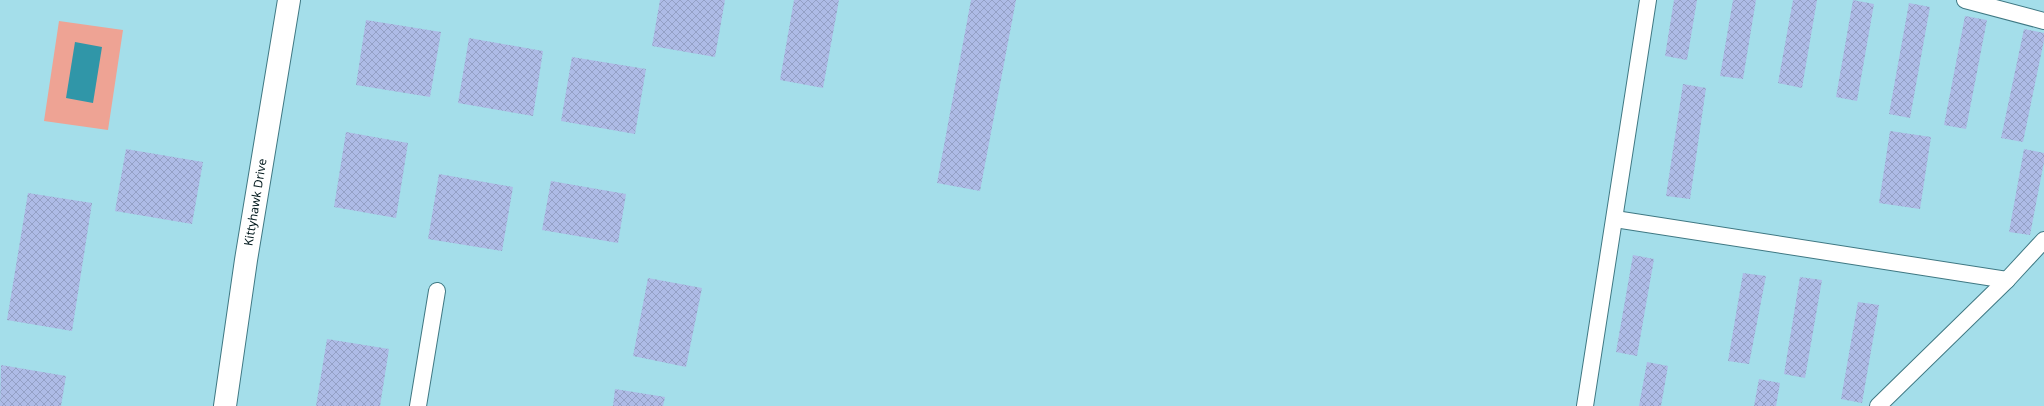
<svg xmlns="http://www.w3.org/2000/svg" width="2044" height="406" font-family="'Noto Sans',sans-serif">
	<defs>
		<pattern id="building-cross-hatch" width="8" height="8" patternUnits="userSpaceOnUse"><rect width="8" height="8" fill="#aebbe6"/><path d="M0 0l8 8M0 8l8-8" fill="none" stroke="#94a0c5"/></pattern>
	</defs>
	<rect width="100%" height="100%" fill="#a4deea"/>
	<path fill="#eea394" d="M59,21L123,30L108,130L44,121Z"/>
	<path fill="#3096a8" d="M75,42L102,47L93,103L66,98Z"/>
	<g fill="url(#building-cross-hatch)">
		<path d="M660,0H725L715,57L652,46Z"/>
		<path d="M794,0H839L823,88L780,80Z"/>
		<path d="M971,0H1016L980,191L937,183Z"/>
		<path d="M1674,0H1697L1687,60L1665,56Z"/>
		<path d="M1733,0H1756L1743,79L1720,76Z"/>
		<path d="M1793,0H1817L1802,88L1778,83Z"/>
		<path d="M1853,0L1874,4L1857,101L1836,97Z"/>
		<path d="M1909,3L1930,7L1910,118L1889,114Z"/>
		<path d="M1965,16L1987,20L1966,129L1944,125Z"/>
		<path d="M366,20L441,32L430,97L356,85Z"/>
		<path d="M2024,29L2044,33V40L2023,142L2001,138Z"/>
		<path d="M469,38L543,51L533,116L458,103Z"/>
		<path d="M572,57L646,69L635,134L561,121Z"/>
		<path d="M1683,84L1706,88L1690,199L1666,196Z"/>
		<path d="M1890,131L1931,137L1920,209L1879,203Z"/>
		<path d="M346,132L408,143L396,218L334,207Z"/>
		<path d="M126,149L203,162L192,224L115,211Z"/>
		<path d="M2024,149L2044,153V162L2030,235L2009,232Z"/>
		<path d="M439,174L513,187L502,251L428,239Z"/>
		<path d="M551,181L626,194L618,243L542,230Z"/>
		<path d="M28,193L92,203L72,331L7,320Z"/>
		<path d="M1633,255L1654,259L1637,356L1616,352Z"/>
		<path d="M1743,273L1766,276L1749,364L1728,361Z"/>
		<path d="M1800,277L1822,280L1805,378L1784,374Z"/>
		<path d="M648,278L702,288L686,367L633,356Z"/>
		<path d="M1858,302L1879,305L1862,403L1841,399Z"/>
		<path d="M327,339L389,349L380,406H316Z"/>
		<path d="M1647,362L1668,366L1661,406H1639Z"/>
		<path d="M1,365L66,376L61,406H0Z"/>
		<path d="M1759,379L1780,383L1776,406H1754Z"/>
		<path d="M615,389L665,397L663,406H613Z"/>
	</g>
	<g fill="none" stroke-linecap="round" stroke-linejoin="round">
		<defs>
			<g id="service">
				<path d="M1965,0L2044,21"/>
				<path d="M1615,219L2007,280"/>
				<path d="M418,406L437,291"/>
				<path d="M1585,406L1648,0"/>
				<path d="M1878,406L2007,280L2044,240"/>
			</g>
			<g id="minor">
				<path id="s1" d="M225,406L246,260L289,0"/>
			</g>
		</defs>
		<use href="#service" stroke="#3f7883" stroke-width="18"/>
		<use href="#minor" stroke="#3f7883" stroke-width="24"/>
		<use href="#service" stroke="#fff" stroke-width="16"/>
		<use href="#minor" stroke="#fff" stroke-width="22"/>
	</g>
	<g text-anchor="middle" stroke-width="3.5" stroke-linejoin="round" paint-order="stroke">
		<g font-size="12" fill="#02191d" stroke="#b0ecf8">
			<text dy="4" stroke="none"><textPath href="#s1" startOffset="206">Kittyhawk Drive</textPath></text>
		</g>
	</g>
</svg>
